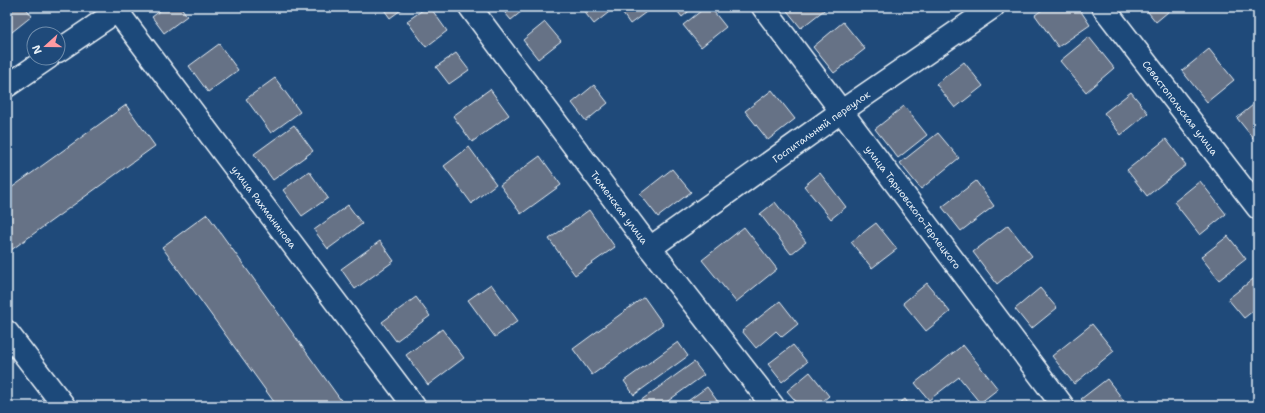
<svg xmlns="http://www.w3.org/2000/svg" width="1265" height="413" font-family="'Shantell Sans',sans-serif">
	<rect width="100%" height="100%" fill="#1f4a7a"/>
	<filter id="ink" filterUnits="userSpaceOnUse"><feTurbulence type="fractalNoise" baseFrequency=".025" numOctaves="2"/><feDisplacementMap in="SourceGraphic" scale="8" xChannelSelector="R" yChannelSelector="G"/><feConvolveMatrix kernelMatrix="1 2 1 2 8 2 1 2 1" color-interpolation-filters="sRGB"/></filter>
	<g filter="url(#ink)">
		<g fill="#667286" stroke="#e8f1f8">
			<path d="M7,7H25L32,16L7,36Z"/>
			<path d="M165,7H181L187,16L164,33L152,17Z"/>
			<path d="M382,7H405L390,18Z"/>
			<path d="M427,7H430L447,31L426,47L407,21Z"/>
			<path d="M500,7H527L511,20Z"/>
			<path d="M584,7H612L613,9L594,24L582,9Z"/>
			<path d="M618,7H653L630,24Z"/>
			<path d="M674,7H694L682,17Z"/>
			<path d="M706,7H710L726,27L701,47L683,25Z"/>
			<path d="M784,7H828L801,28Z"/>
			<path d="M1046,7H1078L1090,25L1058,47L1035,15Z"/>
			<path d="M1144,7H1174L1156,22Z"/>
			<path d="M545,22L561,41L538,59L523,40Z"/>
			<path d="M843,22L865,49L834,73L813,47Z"/>
			<path d="M1089,37L1114,68L1086,92L1060,61Z"/>
			<path d="M219,44L238,70L208,92L189,66Z"/>
			<path d="M1209,49L1234,80L1207,102L1182,71Z"/>
			<path d="M456,53L469,70L449,84L436,67Z"/>
			<path d="M964,62L983,86L955,108L936,84Z"/>
			<path d="M275,78L300,112L271,133L246,99Z"/>
			<path d="M594,85L608,103L586,121L572,103Z"/>
			<path d="M490,89L509,115L472,142L453,116Z"/>
			<path d="M772,90L795,119L768,140L745,111Z"/>
			<path d="M1131,92L1148,113L1121,135L1104,113Z"/>
			<path d="M1258,101V135L1253,138L1237,118Z"/>
			<path d="M126,105L155,146L7,253V191Z"/>
			<path d="M904,106L927,135L898,158L875,129Z"/>
			<path d="M294,125L313,151L273,180L254,154Z"/>
			<path d="M938,133L959,158L921,189L900,163Z"/>
			<path d="M1166,139L1186,165L1147,196L1127,170Z"/>
			<path d="M469,147L496,184L474,201L472,204L444,166Z"/>
			<path d="M540,156L561,185L521,214L500,185Z"/>
			<path d="M672,169L691,192L658,217L640,194Z"/>
			<path d="M309,171L328,198L302,216L283,190Z"/>
			<path d="M820,173L846,207L831,219L804,186Z"/>
			<path d="M976,181L994,206L961,231L942,207Z"/>
			<path d="M1200,181L1226,214L1200,235L1174,202Z"/>
			<path d="M775,202L806,242L791,254L760,214Z"/>
			<path d="M348,205L362,224L328,249L314,230Z"/>
			<path d="M589,210L615,247L575,275L549,239Z"/>
			<path d="M207,214L345,406H277L162,247Z"/>
			<path d="M876,223L897,249L872,268L851,242Z"/>
			<path d="M1008,225L1032,256L997,284L973,252Z"/>
			<path d="M744,227L777,269L736,302L702,260Z"/>
			<path d="M1228,236L1246,259L1219,280L1201,257Z"/>
			<path d="M380,241L394,261L355,289L341,269Z"/>
			<path d="M1258,275V307L1244,318L1228,299Z"/>
			<path d="M927,283L950,312L926,331L903,303Z"/>
			<path d="M491,284L518,321L495,337L468,300Z"/>
			<path d="M1040,288L1057,308L1031,329L1015,309Z"/>
			<path d="M416,297L430,316L396,341L382,322Z"/>
			<path d="M644,297L663,324L592,375L573,349Z"/>
			<path d="M780,301L798,324L782,337L776,331L756,348L742,331Z"/>
			<path d="M1092,324L1114,351L1074,384L1052,356Z"/>
			<path d="M442,329L464,358L428,385L406,355Z"/>
			<path d="M678,342L688,356L634,395L624,381Z"/>
			<path d="M793,345L807,362L782,382L768,364Z"/>
			<path d="M963,345L998,389L980,403L959,377L929,400L915,383Z"/>
			<path d="M694,362L704,375L661,406H644L640,401Z"/>
			<path d="M810,372L829,396L817,406H800L787,391Z"/>
			<path d="M1107,379L1125,402L1120,406H1087L1081,399Z"/>
			<path d="M707,387L721,406H681Z"/>
			<path d="M905,399L910,406H896Z"/>
		</g>
		<g fill="none" stroke-linecap="round" stroke-linejoin="round">
			<defs>
				<g id="minor">
					<path id="s1" d="M114,7L414,406"/>
					<path id="s2" d="M470,7L650,248L773,406"/>
					<path id="s3" d="M763,7L1063,406"/>
					<path id="s4" d="M1103,7L1258,208"/>
					<path d="M58,51L123,7"/>
					<path d="M7,86L48,58"/>
					<path id="s5" d="M650,248L842,111L993,7"/>
					<path d="M7,332L64,406"/>
				</g>
			</defs>
			<use href="#minor" stroke="#e8f1f8" stroke-width="25"/>
			<use href="#minor" stroke="#1f4a7a" stroke-width="22"/>
		</g>
	</g>
	<g text-anchor="middle" stroke-width="3.5" stroke-linejoin="round" paint-order="stroke">
		<g font-size="10" fill="#e8f1f8" stroke="#1f4a7a">
			<text dy="4" stroke="none"><textPath href="#s4" startOffset="127">Севастопольская улица</textPath></text>
			<text dy="4" stroke="none"><textPath href="#s5" startOffset="210">Госпитальный переулок</textPath></text>
			<text dy="4" stroke="none"><textPath href="#s1" startOffset="250">улица Рахманинова</textPath></text>
			<text dy="4" stroke="none"><textPath href="#s2" startOffset="250">Тюменская улица</textPath></text>
			<text dy="4" stroke="none"><textPath href="#s3" startOffset="250">улица Тарновского-Терлецкого</textPath></text>
		</g>
	</g>
	<rect width="1265" height="413" fill="none" stroke="#1f4a7a" stroke-width="24"/>
	<rect x="12" y="12" width="1241" height="389" fill="none" stroke="#e8f1f8" stroke-width="1.5" filter="url(#ink)"/>
	<g transform="translate(46 46) rotate(249)"><circle r="19" fill="#1f4a7a" stroke="#6f8dac"/>
	<path d="M0-3L7 15L0 10L-7 15Z" fill="#ff9aa2"/>
	<text y="-6" font-size="11" font-weight="bold" text-anchor="middle" fill="#e8f1f8">N</text>
	</g>
</svg>
